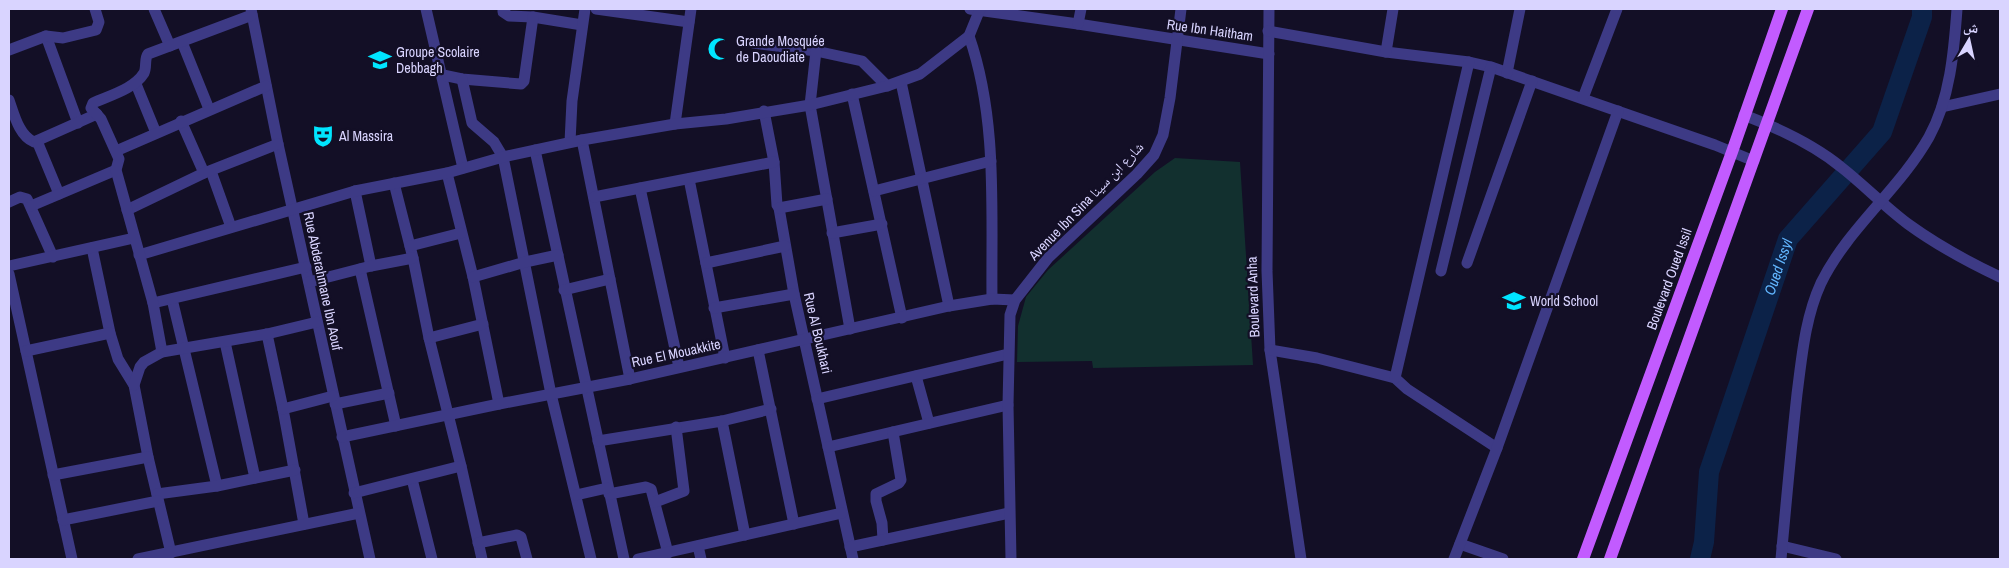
<svg xmlns="http://www.w3.org/2000/svg" width="2009" height="568" font-family="'Archivo Narrow','Noto Naskh Arabic',sans-serif">
	<rect width="100%" height="100%" fill="#130f26"/>
	<path fill="#12302f" d="M1175,158L1240,162L1253,365L1093,368L1092,361L1017,362L1018,326L1026,297L1048,270L1155,172Z"/>
	<g fill="none" stroke-linecap="round" stroke-linejoin="round">
		<path stroke="#0c2248" stroke-width="20" id="s1" d="M1700,559L1704,542L1709,472L1788,239L1882,132L1922,17V9"/>
		<g stroke="#3d3a85" stroke-width="11">
			<path d="M154,9L170,46"/>
			<path d="M251,9L278,144L370,559"/>
			<path d="M426,9L463,168"/>
			<path d="M503,9V12L509,16L533,17L582,25"/>
			<path d="M596,9L689,22"/>
			<path d="M970,9L1078,24L1269,54"/>
			<path d="M1269,9L1267,271L1270,350L1301,559"/>
			<path d="M1078,24L1081,9"/>
			<path d="M1268,31L1386,52L1469,62L1491,67L1715,145L1754,161"/>
			<path d="M46,36L78,123"/>
			<path d="M969,36C998,119 991,211 992,299"/>
			<path d="M182,42L209,109"/>
			<path d="M753,43L816,51L862,61L887,86"/>
			<path d="M9,50L46,36L63,38L96,30L99,22L95,9"/>
			<path d="M816,51L810,105L850,329"/>
			<path d="M1386,52L1393,9"/>
			<path d="M1507,73L1520,9"/>
			<path d="M443,75L462,79L521,84L524,81L533,17"/>
			<path d="M462,79L472,123L494,142L503,157L551,394L591,559"/>
			<path d="M901,82L949,306"/>
			<path d="M136,84L156,133"/>
			<path d="M852,94L902,318"/>
			<path d="M1583,98L1617,9"/>
			<path d="M9,100C14,114 19,136 34,142L97,114"/>
			<path d="M1942,107L2000,94"/>
			<path d="M764,111L774,162L777,205L779,208L794,294L853,559"/>
			<path d="M1744,115C1778,128 1813,144 1841,167C1864,185 1884,206 1908,224C1937,245 1968,262 2000,277"/>
			<path d="M181,121L204,173"/>
			<path d="M675,124L691,9"/>
			<path d="M582,140L630,379"/>
			<path d="M37,141L59,194"/>
			<path d="M570,142L572,101L585,9"/>
			<path d="M535,150L624,559"/>
			<path d="M116,151L266,86"/>
			<path d="M211,171L231,227"/>
			<path d="M447,173L473,277L499,404"/>
			<path d="M689,179L725,358"/>
			<path d="M394,183L413,258L429,338L461,466L482,559"/>
			<path d="M640,188L679,367"/>
			<path d="M355,191L371,266"/>
			<path d="M874,191L991,161"/>
			<path d="M594,197L774,162"/>
			<path d="M9,202L20,197L27,199L53,257"/>
			<path d="M31,206L116,170"/>
			<path d="M779,208L827,199"/>
			<path d="M127,210L204,173L278,144"/>
			<path d="M832,233L882,224"/>
			<path d="M410,246L461,233"/>
			<path d="M92,248L110,333L118,359L134,385L148,457L171,553"/>
			<path d="M139,255L355,191L447,173L503,157L582,140L675,124L726,119L810,105L887,86L920,74L969,36L980,9"/>
			<path d="M706,263L785,246"/>
			<path d="M1467,263L1532,81"/>
			<path d="M9,266L134,238"/>
			<path d="M360,269L396,426"/>
			<path d="M1441,271L1491,67"/>
			<path d="M9,274L72,559"/>
			<path d="M473,277L525,262L558,255"/>
			<path d="M309,282L371,266L413,258"/>
			<path d="M564,290L610,279"/>
			<path d="M172,299L217,486"/>
			<path d="M153,303L306,267"/>
			<path d="M714,308L794,294"/>
			<path d="M267,334L283,409L304,524"/>
			<path d="M429,338L483,324"/>
			<path d="M225,342L255,478"/>
			<path d="M758,350L794,524"/>
			<path d="M1270,350L1317,358L1395,378L1407,389L1497,448"/>
			<path d="M26,351L110,333"/>
			<path d="M162,352L153,303L116,170L119,159L101,119L91,108L93,103C111,95 134,89 144,73C147,67 144,59 148,54L252,15"/>
			<path d="M916,376L929,423"/>
			<path d="M1395,378L1469,62"/>
			<path d="M134,385L140,367L144,362L162,352L267,334L317,322"/>
			<path d="M817,399L1008,354"/>
			<path d="M335,404L389,393"/>
			<path d="M283,409L333,396"/>
			<path d="M722,421L745,535"/>
			<path d="M342,437L499,404L630,379L949,306L992,299L1015,300"/>
			<path d="M598,441L722,421L771,409"/>
			<path d="M828,447L1008,405"/>
			<path d="M53,475L148,457"/>
			<path d="M412,479L432,559"/>
			<path d="M354,493L461,466"/>
			<path d="M157,494L217,486L295,470"/>
			<path d="M609,494L646,487L651,489L668,553"/>
			<path d="M576,495L607,488"/>
			<path d="M655,502L684,491L676,427"/>
			<path d="M63,520L158,501"/>
			<path d="M883,540L882,523L876,501V494L899,483L901,480L893,432"/>
			<path d="M478,543L517,535L521,537L527,559"/>
			<path d="M1460,544L1503,559"/>
			<path d="M698,546L701,559"/>
			<path d="M1782,546L1836,559"/>
			<path d="M850,547L1009,513"/>
			<path d="M138,559L359,513"/>
			<path d="M638,559L842,513"/>
			<path d="M1011,559L1008,405L1010,315L1015,300L1048,258L1137,174L1154,155L1163,135L1170,98L1181,9"/>
			<path d="M1454,559L1497,448L1618,111"/>
			<path d="M1781,559C1786,504 1791,449 1797,394C1802,356 1805,318 1821,283C1848,228 1899,190 1929,137C1950,99 1954,51 1957,9"/>
		</g>
		<g stroke="#c25bff" stroke-width="12">
			<path d="M1583,559L1732,152L1782,9"/>
			<path d="M1610,559L1808,9"/>
		</g>
	</g>
	<defs>
		<symbol id="mosque-bare" viewBox="-9 -9 18 18"><path d="M3.5-4.9A6 6 0 1 0 3.5 4.9A5 5 0 1 1 3.5-4.9Z" fill="#00e5ff" stroke="#130f26" stroke-width="2.5" paint-order="stroke"/></symbol>
		<symbol id="school-bare" viewBox="-9 -9 18 18"><path d="M0-5L7-2L0 1L-7-2ZM-4 1L0 2.5L4 1V4Q0 6-4 4Z" fill="#00e5ff" stroke="#130f26" stroke-width="2.5" paint-order="stroke"/></symbol>
		<symbol id="theatre-bare" viewBox="-9 -9 18 18"><path d="M-5-5.5Q0-4 5-5.5V0Q5 5 0 6Q-5 5-5 0ZM-3.3-2.5H-1v1.5H-3.3ZM1-2.5H3.3v1.5H1ZM-2.8 1Q0 5.5 2.8 1Z" fill="#00e5ff" stroke="#130f26" stroke-width="2.5" paint-order="stroke"/></symbol>
	</defs>
	<g fill-rule="evenodd">
		<use href="#mosque-bare" x="703" y="33" width="32" height="32"/>
		<use href="#school-bare" x="364" y="44" width="32" height="32"/>
		<use href="#theatre-bare" x="307" y="120" width="32" height="32"/>
		<use href="#school-bare" x="1498" y="285" width="32" height="32"/>
	</g>
	<g text-anchor="middle" stroke-width="4.5" stroke-linejoin="round" paint-order="stroke">
		<g font-size="14" fill="#d9d4ff" stroke="#130f26">
			<text transform="translate(1210 30) rotate(8)" y="5">Rue Ibn Haitham</text>
			<text transform="translate(1086 201) rotate(-46)" y="5">Avenue Ibn Sina شارع ابن سينا</text>
			<text transform="translate(1669 279) rotate(-70)" y="5">Boulevard Oued Issil</text>
			<text transform="translate(323 281) rotate(78)" y="5">Rue Abderahmane Ibn Aouf</text>
			<text transform="translate(1253 297) rotate(-92)" y="5">Boulevard Anha</text>
			<text transform="translate(818 333) rotate(77)" y="5">Rue Al Boukhari</text>
			<text transform="translate(676 353) rotate(-12)" y="5">Rue El Mouakkite</text>
		</g>
		<g font-size="14" fill="#d9d4ff" stroke="#130f26" text-anchor="start">
			<text x="736" y="46">Grande Mosquée<tspan x="736" dy="16">de Daoudiate</tspan></text>
			<text x="396" y="57">Groupe Scolaire<tspan x="396" dy="16">Debbagh</tspan></text>
			<text x="339" y="141">Al Massira</text>
			<text x="1530" y="306">World School</text>
		</g>
		<g font-size="15" font-style="italic" fill="#62b6ff" stroke="#130f26">
			<text dy="5" stroke="none"><textPath href="#s1" startOffset="304">Oued Issyl</textPath></text>
		</g>
	</g>
	<rect width="2009" height="568" fill="none" stroke="#d9d4ff" stroke-width="20"/>
	<g transform="translate(1969 40) rotate(9)" stroke="#130f26" stroke-width="4" paint-order="stroke">
	<path d="M0-4L9 19L0 12L-9 19Z" fill="#d9d4ff"/>
	<text y="-8" font-size="14" font-weight="bold" text-anchor="middle" fill="#d9d4ff">ش</text>
	</g>
</svg>
